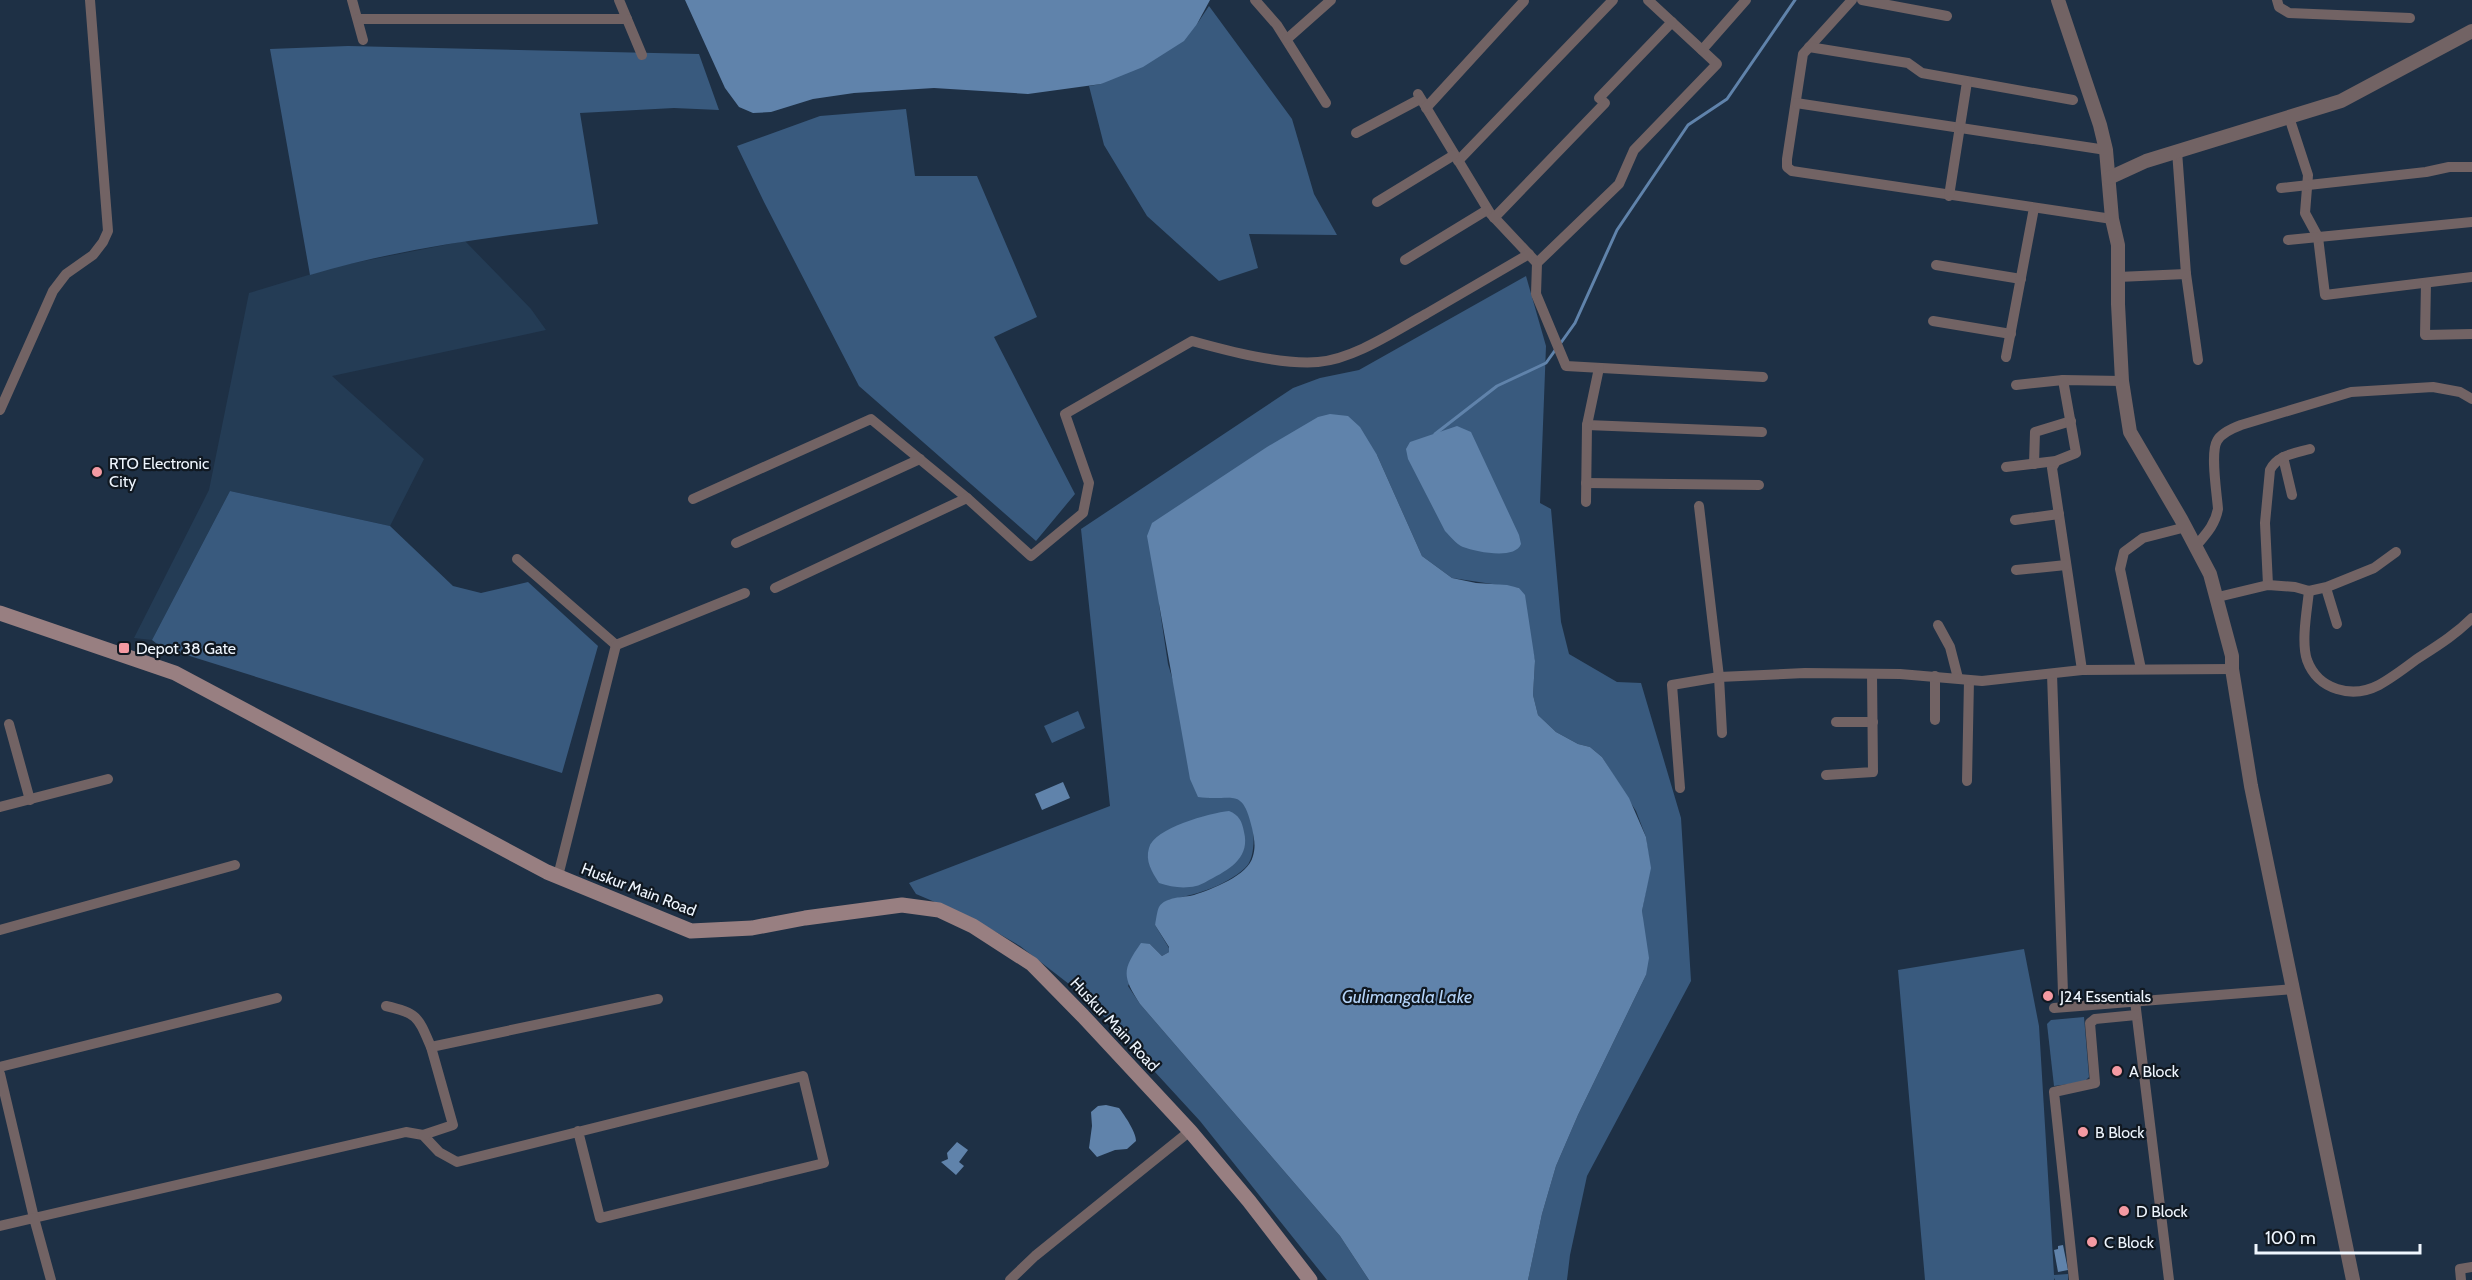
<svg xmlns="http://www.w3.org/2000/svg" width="2472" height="1280" font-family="Cabin,sans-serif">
	<rect width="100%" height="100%" fill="#1e3045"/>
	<path fill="#243c55" d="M465,241L531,309L546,330L332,376L424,459L390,526L230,491L152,640L134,638L209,490L249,293L338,266Z"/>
	<g fill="#395a7e">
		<path d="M1209,6L1292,119L1314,194L1337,235L1249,234L1258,268L1219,281L1147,216L1104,145L1089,86L1101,84L1197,24Z"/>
		<path d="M348,46L699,54L719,110L674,108L580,113L598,224C501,236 403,247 310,275L270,49Z"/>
		<path d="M906,109L915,176H977L1037,317L994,337L1075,494L1036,541L859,386L764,202L737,146L820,116Z"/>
		<path d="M1526,276L1546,346L1540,503L1551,509L1561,622L1569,654L1617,682L1641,683L1681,818L1691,981L1587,1176L1570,1255L1567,1280H1528L1542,1214L1556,1166L1578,1115L1646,975L1642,911L1650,868L1646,837L1636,811L1602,757L1590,747L1578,744L1556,732L1538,715L1533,695L1535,661L1519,588L1452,578L1422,556L1377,455L1159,604L1168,664L1208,798C1217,798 1231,795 1240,800C1255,809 1259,856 1245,868C1224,887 1195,895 1168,900L1155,925L1169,948V952L1162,956L1150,944L1128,986L1140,1004L1340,1236L1369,1280H1327L1200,1121L1087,998L1020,946L970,917L916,894L909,883L1110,806L1081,529L1293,388L1320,378L1359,370Z"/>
		<path d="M230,491L390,526L453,586L481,593L528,582L598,646L562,773L161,647L152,640Z"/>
		<path d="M1078,711L1085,728L1052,743L1044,726Z"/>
		<path d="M2024,949L2039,1026L2054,1275L2068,1274V1280H2055L2054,1278V1280H1925L1898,970Z"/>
		<path d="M2084,1017L2089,1077L2084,1082L2054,1086L2047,1024L2051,1020Z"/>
	</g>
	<g fill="#6083ab">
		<path d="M685,0H1210L1197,24L1184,41L1143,67L1101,84L1028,94L934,88L854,93L813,99L771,112L753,113L739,107L725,88Z"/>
		<path d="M1330,414L1348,416L1360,427L1377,455L1422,556L1452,578L1476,583L1507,585L1519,588L1525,595L1535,661L1533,695L1538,715L1556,732L1578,744L1590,747L1602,757L1629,798L1646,837L1651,868L1642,911L1649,958L1646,975L1578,1115L1556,1166L1542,1214L1528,1280H1369L1340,1236L1140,1004C1122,976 1122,970 1141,943L1150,944L1162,956L1169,952V947L1155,925C1156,920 1157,911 1159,907C1166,896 1183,898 1194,895C1212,889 1248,876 1253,856C1256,846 1254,838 1252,828C1242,785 1233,802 1198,797L1190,779L1147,536L1152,523L1267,447L1318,417Z"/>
		<path d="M1457,426L1471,432L1519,535L1521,544C1515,560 1477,552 1463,547C1456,544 1450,536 1445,531L1408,459L1406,449L1410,442Z"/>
		<path d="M1063,782L1070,798L1042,810L1035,794Z"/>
		<path d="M1229,811C1239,815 1242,821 1244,832C1250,856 1232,868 1213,878C1208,880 1202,885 1196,886C1183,889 1171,887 1159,883C1152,872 1145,861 1149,848C1154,828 1210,813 1229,811Z"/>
		<path d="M1106,1105L1119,1108C1125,1116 1136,1132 1136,1141L1127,1149L1115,1150L1097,1157L1089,1148L1092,1126L1091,1112L1098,1106Z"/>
		<path d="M957,1142L968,1150L959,1162L964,1166L956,1175L941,1162L948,1159L947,1153Z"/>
		<path d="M2063,1245L2068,1270L2058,1272L2054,1250L2058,1249V1246Z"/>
	</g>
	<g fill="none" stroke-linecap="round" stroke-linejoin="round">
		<g stroke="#6083ab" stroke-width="3">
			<path d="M1560,344L1575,323L1617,230L1688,125L1727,99L1795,0"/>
			<path d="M1435,434L1497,386L1546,363L1556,349"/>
		</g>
		<g stroke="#726364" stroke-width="10">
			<path d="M352,0L363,40"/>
			<path d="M619,0L642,55"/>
			<path d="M1255,0L1277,25L1326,103"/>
			<path d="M1852,0L1803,54L1787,159V167L1792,171L2112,219"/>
			<path d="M1862,0L1947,16"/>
			<path d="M2277,0L2279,7L2289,13L2410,18"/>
			<path d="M358,19H627"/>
			<path d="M1287,39L1331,0"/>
			<path d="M1809,47L1908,63L1922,73L2073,100"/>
			<path d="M1702,50L1746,0"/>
			<path d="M1418,94L1490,213L1537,263L1619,184L1634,150L1717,64L1648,0"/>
			<path d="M1796,103L2106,150"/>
			<path d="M1426,108L1524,1"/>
			<path d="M2289,117L2308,175L2305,213L2318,237L2325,295L2472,277"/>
			<path d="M1356,133L1420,99"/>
			<path d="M2177,151L2186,274L2198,360"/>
			<path d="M1458,161L1613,0"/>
			<path d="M2281,188L2426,172L2449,167H2472"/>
			<path d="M1949,196L1967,82"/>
			<path d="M1377,202L1454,155"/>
			<path d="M1494,218L1605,103L1599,98L1672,22"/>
			<path d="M2288,240L2472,222"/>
			<path d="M1405,260L1487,210"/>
			<path d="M1537,263L1536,294L1566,366L1763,377"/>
			<path d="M1936,265L2021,279"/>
			<path d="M2118,277L2186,274"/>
			<path d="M2426,283L2425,335L2472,334"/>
			<path d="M1933,321L2011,334"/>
			<path d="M2006,357L2034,208"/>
			<path d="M2016,385L2063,380L2122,381"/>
			<path d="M0,410L53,291L66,274L93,255L103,242L108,231L90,0"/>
			<path d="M1587,425L1762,432"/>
			<path d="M2283,457L2292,495"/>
			<path d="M2056,461L2052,468L2082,670"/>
			<path d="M2034,464L2035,432L2071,421"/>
			<path d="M2006,467L2056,461L2076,453L2063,380"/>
			<path d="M1586,483L1759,485"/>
			<path d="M693,499L871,419L967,498"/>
			<path d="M1586,502L1587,425L1599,368"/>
			<path d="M1699,506L1719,677L1722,733"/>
			<path d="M2015,520L2059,514"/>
			<path d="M736,543L920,459"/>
			<path d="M2196,546C2206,534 2215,525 2218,509C2217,494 2210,453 2217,441C2221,433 2233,428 2241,425L2351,392L2433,387L2460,392L2472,399"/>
			<path d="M517,559L616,645L745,593"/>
			<path d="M2016,570L2066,565"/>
			<path d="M2268,585L2265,523L2270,470C2277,455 2296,453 2310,449"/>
			<path d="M775,588L967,498L1031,556L1083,513L1089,483L1065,414L1192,341C1228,351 1281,365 1318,362C1354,359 1395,331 1426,314C1460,294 1495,274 1529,254"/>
			<path d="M2326,588L2337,624"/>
			<path d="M2309,591C2307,610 2301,642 2307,660C2318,690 2352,699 2379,685C2392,678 2405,668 2417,659C2437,646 2455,635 2472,618"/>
			<path d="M2218,597L2268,585L2295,587L2309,591L2327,587L2374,568L2396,552"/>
			<path d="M1938,625L1950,647L1958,678"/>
			<path d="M2141,669L2120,569L2124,552L2143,538L2186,527"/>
			<path d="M2052,674L2063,993"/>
			<path d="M1935,720V676"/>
			<path d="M1836,722H1873"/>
			<path d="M9,724L30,800"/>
			<path d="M1826,775L1873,772L1872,674"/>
			<path d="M1967,781L1969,680"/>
			<path d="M1680,788L1672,685L1719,677L1805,673L1900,674L1982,681L2082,670L2232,669"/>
			<path d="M0,807L108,779"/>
			<path d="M558,876L616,645"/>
			<path d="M0,930L235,865"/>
			<path d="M2135,1001L2169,1280"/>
			<path d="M386,1006C418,1013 418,1017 431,1047"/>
			<path d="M2054,1008L2293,989"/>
			<path d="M0,1067L277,998"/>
			<path d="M0,1074L34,1218L406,1132L423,1135L439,1152L457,1162L803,1076L824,1163L600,1218L578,1131"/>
			<path d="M423,1135L453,1125L431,1047L658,999"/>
			<path d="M0,1226L34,1218L51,1280"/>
			<path d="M1010,1280L1035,1256L1190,1131"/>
			<path d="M2074,1280L2054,1092L2095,1083L2090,1023L2095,1019L2136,1015"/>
			<path d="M2461,1280L2460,1269L2472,1267"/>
		</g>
		<g stroke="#726364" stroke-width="14">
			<path d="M2058,0L2100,125L2106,150L2112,219L2118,245V304L2122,381L2130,432L2181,519L2210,574L2232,656V669L2251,786L2353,1280"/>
			<path d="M2109,178L2146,161L2341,101L2472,31"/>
		</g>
		<path stroke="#987f81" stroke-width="15" d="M0,613L175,673L547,872L691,931L752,928L805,918L902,905L939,910L973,926L1032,964L1083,1016L1190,1131L1249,1201L1310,1280"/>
	</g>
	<g fill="#f49aa2" stroke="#101821" stroke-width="2">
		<circle cx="97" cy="472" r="6"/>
		<rect x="118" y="642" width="12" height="12" rx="3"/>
		<circle cx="2048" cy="996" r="6"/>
		<circle cx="2117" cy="1071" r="6"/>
		<circle cx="2083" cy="1132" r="6"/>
		<circle cx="2124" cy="1211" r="6"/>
		<circle cx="2092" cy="1242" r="6"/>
	</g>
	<g text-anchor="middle" stroke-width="4.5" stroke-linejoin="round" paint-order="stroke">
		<g font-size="16" fill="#eff6fe" stroke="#101821" text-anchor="start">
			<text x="109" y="469">RTO Electronic<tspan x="109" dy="18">City</tspan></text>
			<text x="136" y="654">Depot 38 Gate</text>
			<text x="2060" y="1002">J24 Essentials</text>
			<text x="2129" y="1077">A Block</text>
			<text x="2095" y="1138">B Block</text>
			<text x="2136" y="1217">D Block</text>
			<text x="2104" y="1248">C Block</text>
		</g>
		<g font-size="16" fill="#eff6fe" stroke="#101821">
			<text transform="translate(639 889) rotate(21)" y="6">Huskur Main Road</text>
			<text transform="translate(1115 1024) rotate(47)" y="6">Huskur Main Road</text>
		</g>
		<g font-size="18" font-style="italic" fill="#b4d4f9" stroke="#101821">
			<text x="1407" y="1003">Gulimangala Lake</text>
		</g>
	</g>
	<path d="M2256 1244v9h164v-9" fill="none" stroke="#eff6fe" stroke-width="3"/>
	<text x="2265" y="1244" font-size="18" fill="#eff6fe" stroke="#101821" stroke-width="4.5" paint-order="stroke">100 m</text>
</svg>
